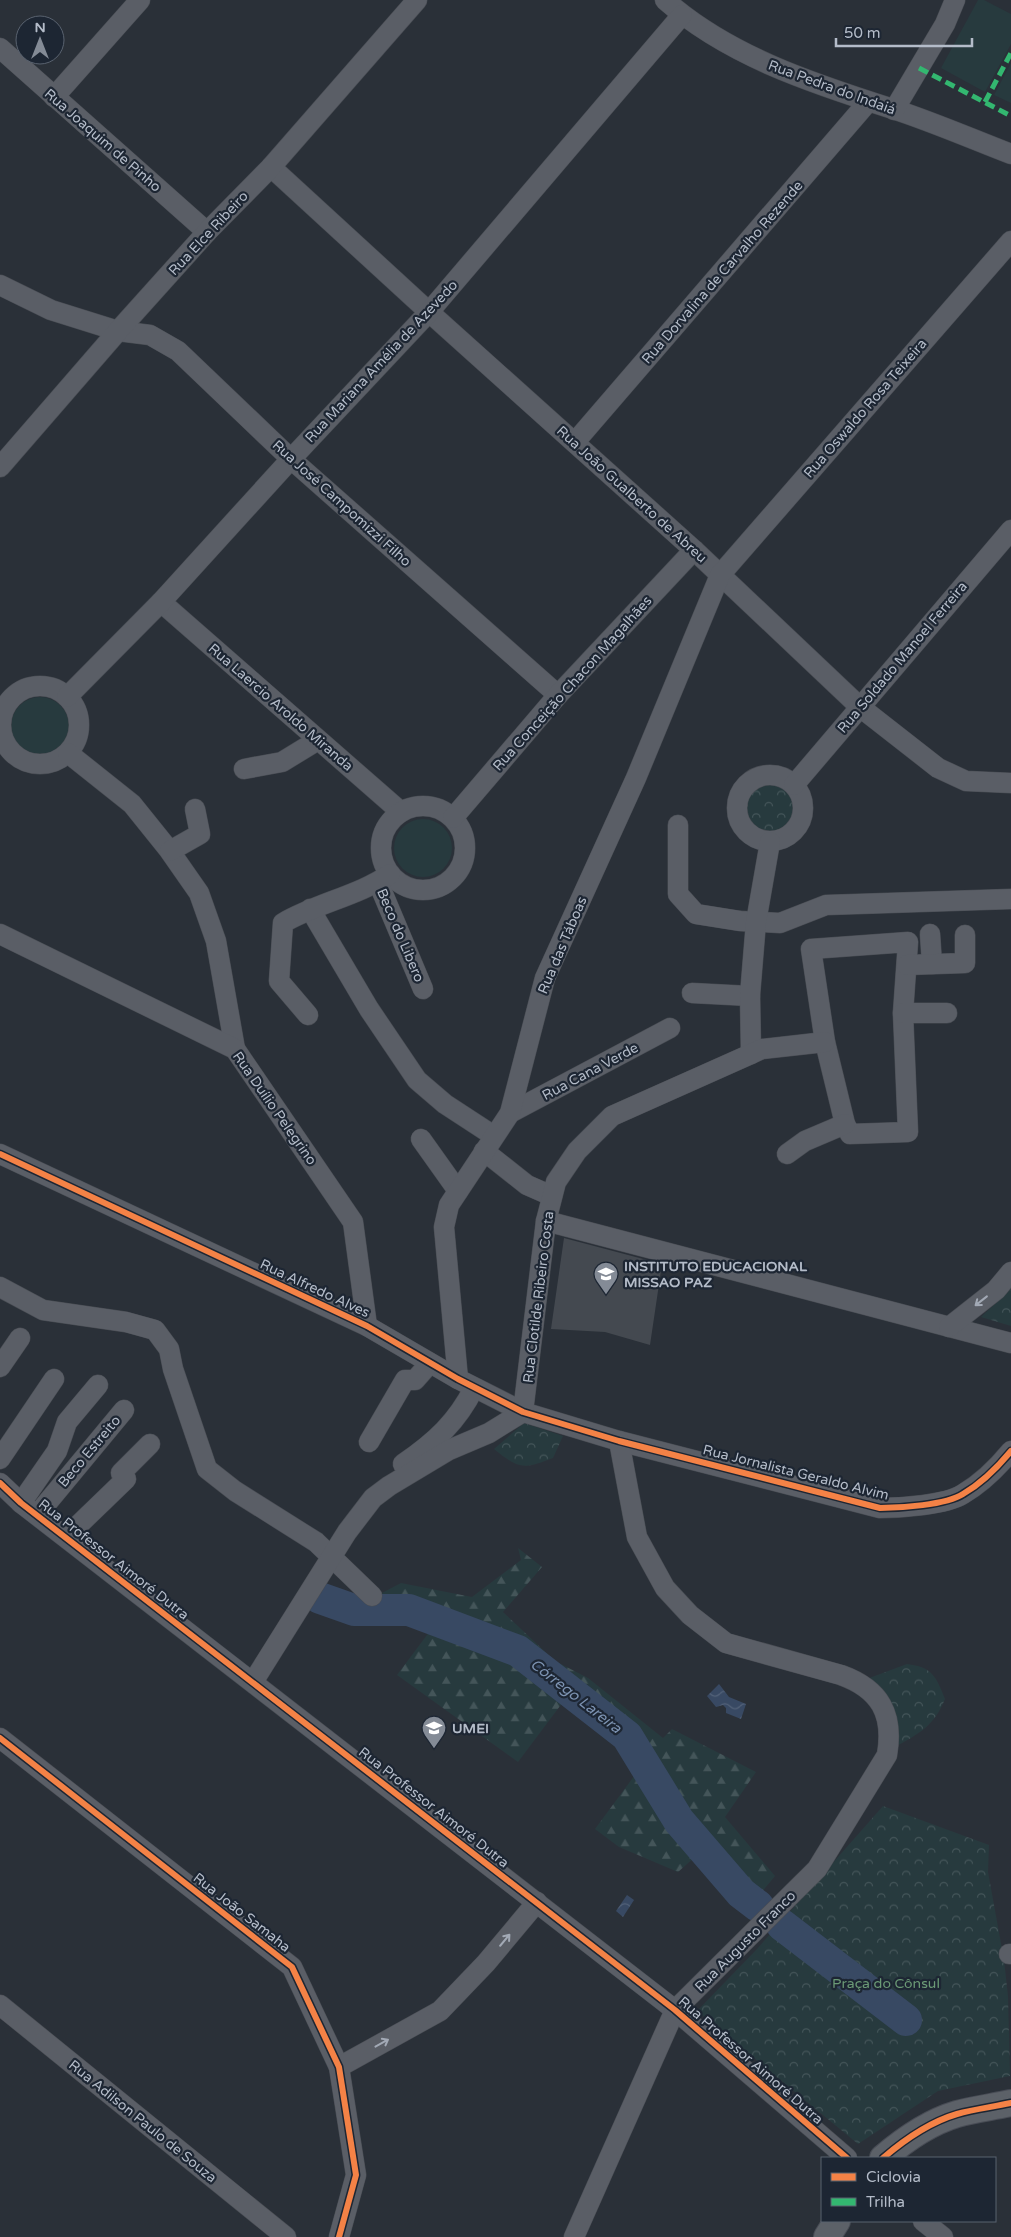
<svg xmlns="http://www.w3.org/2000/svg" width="1011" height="2237" font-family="'Varela Round',sans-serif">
	<defs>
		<pattern id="forest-firs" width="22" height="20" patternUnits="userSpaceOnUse" patternTransform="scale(1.25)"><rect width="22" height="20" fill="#273a3e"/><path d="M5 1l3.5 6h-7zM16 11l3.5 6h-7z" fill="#445559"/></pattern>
		<pattern id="park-crowns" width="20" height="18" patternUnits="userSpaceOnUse" patternTransform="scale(1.25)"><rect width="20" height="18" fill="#273a3e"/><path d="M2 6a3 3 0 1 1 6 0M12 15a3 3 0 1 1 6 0" fill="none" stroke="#445559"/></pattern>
		<pattern id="water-waves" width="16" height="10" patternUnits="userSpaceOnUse" patternTransform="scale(1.25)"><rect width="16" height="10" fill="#384963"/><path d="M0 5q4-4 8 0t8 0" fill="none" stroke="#526178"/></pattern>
	</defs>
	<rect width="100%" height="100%" fill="#2a3038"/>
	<g fill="#273a3e">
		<path d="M978,0H984L1011,14V44L985,92L941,68Z"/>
		<path d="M1011,63V103L994,95Z"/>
		<circle cx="40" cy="726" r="29"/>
		<circle cx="423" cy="848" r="29"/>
	</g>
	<path fill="url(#forest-firs)" d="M518,1548L542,1567L503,1612L555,1661L588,1678L663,1738L672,1729L756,1772L725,1817L775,1876L751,1905L695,1857L678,1872L619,1847L595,1829L646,1760L570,1700L563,1702L518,1762L397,1675L433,1627L384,1619L361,1604L401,1583L472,1597L521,1560Z"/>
	<g fill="url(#park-crowns)">
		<circle cx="770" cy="808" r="27"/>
		<path d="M1011,1289V1326L981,1317Z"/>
		<path d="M524,1423L563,1436L553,1458C522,1470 519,1469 494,1449Z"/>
		<path d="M907,1664C932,1667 936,1676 945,1699C934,1726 920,1733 895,1747L864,1680Z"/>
		<path d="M883,1806L989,1845L988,1872L1004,1960L1008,1996L1010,2076L938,2091L858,2144L697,2011L757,1949Z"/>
	</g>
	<g fill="url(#water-waves)">
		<path d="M719,1684L729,1697L746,1704L741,1719L726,1713V1708L723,1705L716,1707L707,1696Z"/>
		<path d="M627,1895L634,1900L623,1917L616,1911Z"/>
	</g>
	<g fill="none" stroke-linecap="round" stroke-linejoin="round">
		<g stroke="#384963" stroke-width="32">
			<path d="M320,1598L354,1610H409L518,1651L627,1736L679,1821L741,1893L758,1906"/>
			<path d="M782,1925L906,2020"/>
		</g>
	</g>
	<path fill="#444950" d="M564,1238L662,1264L650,1345L605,1332L551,1329Z"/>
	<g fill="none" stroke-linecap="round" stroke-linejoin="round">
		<defs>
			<g id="minor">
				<path d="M665,0C728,56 814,84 893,109C933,122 972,139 1011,154"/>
				<path d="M0,48L207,232"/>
				<path d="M54,97L140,0"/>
				<path d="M894,110L945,24L955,0"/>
				<path d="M271,167L429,312L694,550L860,707L938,768L966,781L1011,783"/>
				<path d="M0,285L51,310L118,331L150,335L178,351L291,459L558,695"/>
				<path d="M575,442L868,102"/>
				<path d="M0,467L118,331L207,232L271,167L417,0"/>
				<path d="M161,602L401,812"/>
				<circle cx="40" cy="725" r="39"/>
				<path d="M67,697L161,602L291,459L429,312L682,15"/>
				<path d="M68,753L132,804L169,850L199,893L216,941L235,1049"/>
				<path d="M244,769L282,762L318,740"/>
				<circle cx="770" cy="808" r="33"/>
				<path d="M794,785L1011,530"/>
				<circle cx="423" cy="848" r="42"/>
				<path d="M453,818L558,695L694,550"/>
				<path d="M678,825V894L696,914L740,921L780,923L826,905L1011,899"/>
				<path d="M170,851L200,834L195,809"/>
				<path d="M378,882L423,989"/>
				<path d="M310,909L369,1009L417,1080L445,1104L494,1136"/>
				<path d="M0,934L235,1049L353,1222L367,1326"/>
				<path d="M930,934L932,964"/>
				<path d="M908,942L903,1013L908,1132L850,1134L845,1124L825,1042L811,949Z"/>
				<path d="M907,965L965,963V935"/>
				<path d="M692,993L750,996"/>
				<path d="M903,1013H947"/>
				<path d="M308,1015L279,981L283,923C317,903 358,896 390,874"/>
				<path d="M751,1054L750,995L756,922L770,842"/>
				<path d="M510,1113L670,1028"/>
				<path d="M421,1139L458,1191"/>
				<path d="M484,1151L527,1185L552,1196"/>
				<path d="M0,1154L367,1326L458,1379L523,1412L619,1441L880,1508C900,1508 946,1505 963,1494C982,1483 997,1468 1011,1451"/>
				<path d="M787,1154L805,1141L845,1124"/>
				<path d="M546,1221L1011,1343"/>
				<path d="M0,1287L43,1310L126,1322L155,1330L169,1349L173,1369L207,1469L235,1491L316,1542L372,1596"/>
				<path d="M949,1327L996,1290L1011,1272"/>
				<path d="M0,1367L20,1338"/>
				<path d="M458,1379L444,1227L449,1205L510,1113L545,978L636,778L720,575L1011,241"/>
				<path d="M369,1442L405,1380H415L430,1363"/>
				<path d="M0,1459L54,1379"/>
				<path d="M403,1464C435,1442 457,1422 474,1388"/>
				<path d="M0,1483L21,1503L675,2010L847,2158"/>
				<path d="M21,1503L57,1451L67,1422L98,1385"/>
				<path d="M37,1515L124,1410"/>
				<path d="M66,1537L126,1479L121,1473L150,1444"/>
				<path d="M253,1682L347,1532L373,1498L389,1486L449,1450L489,1433L523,1412L546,1221L556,1182L577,1151L612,1116L751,1054L762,1049L825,1042"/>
				<path d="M0,1738L292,1967L339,2067L356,2175L339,2237"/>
				<path d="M1009,1954H1011"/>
				<path d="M0,2005L286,2237"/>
				<path d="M339,2067L440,2011L486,1963L537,1902"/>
				<path d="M923,2221L943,2237"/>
				<path d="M574,2237L675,2010L817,1869L887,1755C894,1714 880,1689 841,1675L726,1643L690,1615L665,1588L637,1537L619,1441"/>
			</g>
			<g id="major">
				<path d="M883,2158C904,2140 930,2122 957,2114C975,2109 993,2107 1011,2103"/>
				<path d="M827,2237L837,2221"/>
			</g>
		</defs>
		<use href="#minor" stroke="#484c53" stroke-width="21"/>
		<use href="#major" stroke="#484c55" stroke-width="28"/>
		<use href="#minor" stroke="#5a5e66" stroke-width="20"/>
		<use href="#major" stroke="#5c6168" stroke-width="26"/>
		<g stroke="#33b770" stroke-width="5" stroke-dasharray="10 5" stroke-linecap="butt">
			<path d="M919,68L1011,116"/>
			<path d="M985,102L1011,53"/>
		</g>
		<defs>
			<g id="cycleway">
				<path d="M0,1154L367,1326L458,1379L523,1412L619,1441L880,1508C900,1508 946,1505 963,1494C982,1483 997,1468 1011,1451"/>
				<path d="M0,1483L21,1503L675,2010L847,2158"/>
				<path d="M0,1738L292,1967L339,2067L356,2175L339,2237"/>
				<path d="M883,2158C904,2140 930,2122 957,2114C975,2109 993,2107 1011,2103"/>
			</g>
		</defs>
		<use href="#cycleway" stroke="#1d2633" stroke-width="9"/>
		<use href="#cycleway" stroke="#f48246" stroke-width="6"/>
	</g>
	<defs><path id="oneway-shaft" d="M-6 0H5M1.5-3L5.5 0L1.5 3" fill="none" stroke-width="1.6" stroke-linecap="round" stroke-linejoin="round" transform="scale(1.25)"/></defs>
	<g stroke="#a2a9b5">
		<use href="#oneway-shaft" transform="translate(981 1301) rotate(142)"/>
		<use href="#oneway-shaft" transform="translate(505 1940) rotate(-50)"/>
		<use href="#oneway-shaft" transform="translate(382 2043) rotate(-29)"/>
	</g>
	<defs>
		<symbol id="school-pin" viewBox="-11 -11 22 30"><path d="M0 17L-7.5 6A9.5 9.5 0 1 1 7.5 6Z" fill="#848b96" stroke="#1d2633"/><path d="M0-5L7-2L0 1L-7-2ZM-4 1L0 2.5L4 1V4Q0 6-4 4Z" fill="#fff"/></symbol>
	</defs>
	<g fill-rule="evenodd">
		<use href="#school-pin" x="592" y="1260" width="28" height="38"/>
		<use href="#school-pin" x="420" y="1714" width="28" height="38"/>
	</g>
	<g text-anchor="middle" stroke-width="4.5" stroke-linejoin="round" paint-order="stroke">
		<g font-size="14" fill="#b4bcc9" stroke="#1d2633">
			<text transform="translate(832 87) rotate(20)" y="5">Rua Pedra do Indaiá</text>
			<text transform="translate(103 140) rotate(41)" y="5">Rua Joaquim de Pinho</text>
			<text transform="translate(208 233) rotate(-47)" y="5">Rua Elce Ribeiro</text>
			<text transform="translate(722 272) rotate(-49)" y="5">Rua Dorvalina de Carvalho Rezende</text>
			<text transform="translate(381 361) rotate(-47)" y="5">Rua Mariana Amélia de Azevedo</text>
			<text transform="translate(865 408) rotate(-49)" y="5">Rua Oswaldo Rosa Teixeira</text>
			<text transform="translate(632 494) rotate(42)" y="5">Rua João Gualberto de Abreu</text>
			<text transform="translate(342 503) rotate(42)" y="5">Rua José Campomizzi Filho</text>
			<text transform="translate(902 657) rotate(-50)" y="5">Rua Soldado Manoel Ferreira</text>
			<text transform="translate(572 683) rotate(-48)" y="5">Rua Conceição Chacon Magalhães</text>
			<text transform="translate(281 707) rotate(41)" y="5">Rua Laercio Aroldo Miranda</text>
			<text transform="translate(401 935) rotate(67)" y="5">Beco do Libero</text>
			<text transform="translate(562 945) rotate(-67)" y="5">Rua das Táboas</text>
			<text transform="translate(590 1071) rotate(-28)" y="5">Rua Cana Verde</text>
			<text transform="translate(275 1108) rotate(55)" y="5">Rua Duílio Pelegrino</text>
			<text transform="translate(315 1288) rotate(25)" y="5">Rua Alfredo Alves</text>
			<text transform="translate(538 1297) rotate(-83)" y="5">Rua Clotilde Ribeiro Costa</text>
			<text transform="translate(89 1451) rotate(-50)" y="5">Beco Estreito</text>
			<text transform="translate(796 1472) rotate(14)" y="5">Rua Jornalista Geraldo Alvim</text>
			<text transform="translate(114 1559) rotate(38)" y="5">Rua Professor Aimoré Dutra</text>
			<text transform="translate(434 1807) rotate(38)" y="5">Rua Professor Aimoré Dutra</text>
			<text transform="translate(242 1912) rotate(38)" y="5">Rua João Samaha</text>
			<text transform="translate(745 1941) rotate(-45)" y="5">Rua Augusto Franco</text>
			<text transform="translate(751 2060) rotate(41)" y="5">Rua Professor Aimoré Dutra</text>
			<text transform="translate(143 2121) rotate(39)" y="5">Rua Adilson Paulo de Souza</text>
		</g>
		<g font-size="14" font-weight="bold" fill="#b4bcc9" stroke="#1d2633" text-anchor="start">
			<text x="624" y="1271">INSTITUTO EDUCACIONAL<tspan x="624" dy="16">MISSAO PAZ</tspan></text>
			<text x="452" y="1733">UMEI</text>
		</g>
		<g font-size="14" fill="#6b9a76" stroke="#1d2633">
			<text x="886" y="1988">Praça do Cônsul</text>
		</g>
		<g font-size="15" font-style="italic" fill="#7c92b1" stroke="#1d2633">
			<text transform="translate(576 1696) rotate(38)" y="5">Córrego Lareira</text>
		</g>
	</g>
	<rect x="821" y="2157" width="175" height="65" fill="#1d2633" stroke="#59626f"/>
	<rect x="831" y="2173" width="25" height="8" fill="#f48246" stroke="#59626f"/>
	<text x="866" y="2182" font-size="15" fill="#b4bcc9">Ciclovia</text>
	<rect x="831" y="2198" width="25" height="8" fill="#33b770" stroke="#59626f"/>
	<text x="866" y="2207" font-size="15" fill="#b4bcc9">Trilha</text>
	<g transform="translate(40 40)"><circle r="24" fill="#1d2633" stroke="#59626f"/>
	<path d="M0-4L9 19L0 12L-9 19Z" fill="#848b96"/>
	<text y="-8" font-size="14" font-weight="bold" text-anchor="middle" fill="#b4bcc9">N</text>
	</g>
	<path d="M836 38v8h136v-8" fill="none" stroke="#b4bcc9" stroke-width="2.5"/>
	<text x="844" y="38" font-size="15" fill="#b4bcc9" stroke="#1d2633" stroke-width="4" paint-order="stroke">50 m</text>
</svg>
